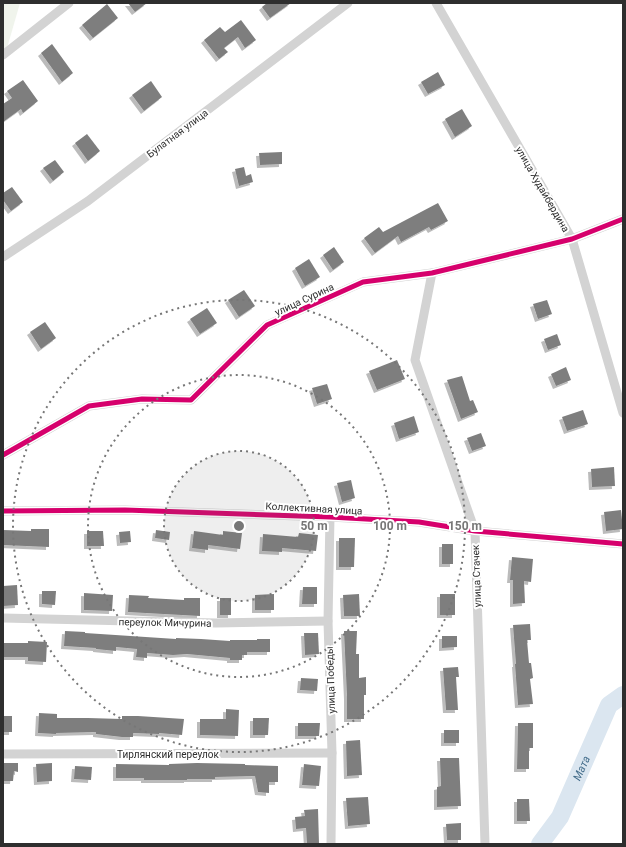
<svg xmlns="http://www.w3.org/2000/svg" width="626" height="847" font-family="Roboto,sans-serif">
	<defs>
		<filter id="shadow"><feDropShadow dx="-3" dy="3" stdDeviation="0" flood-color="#0004"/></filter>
	</defs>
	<rect width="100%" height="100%" fill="#fff"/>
	<path fill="#f0f4ec" d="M3,3H20L3,62Z"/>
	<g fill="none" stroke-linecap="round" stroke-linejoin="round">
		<path stroke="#dbe6f0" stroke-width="18" id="s1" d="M540,844L560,817L609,705L623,695"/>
	</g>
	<g fill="#7e7e7e" filter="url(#shadow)">
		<path d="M128,3H147L135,12Z"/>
		<path d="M267,3H291L270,18L262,7Z"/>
		<path d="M107,4L118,18L93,38L82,25Z"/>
		<path d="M241,20L256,40L245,48L238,37L224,48L228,52L219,59L204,40L220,27L225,32Z"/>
		<path d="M52,44L73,73L62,82L41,53Z"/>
		<path d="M438,72L445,85L428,94L421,82Z"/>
		<path d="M23,80L38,101L23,113L21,109L3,122V104L12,98L7,91Z"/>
		<path d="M151,81L162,97L144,111L132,95Z"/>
		<path d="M462,109L472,126L455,137L445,119Z"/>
		<path d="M87,134L100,151L88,161L75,143Z"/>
		<path d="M282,152V164L260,165L259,153Z"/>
		<path d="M55,160L64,172L53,181L43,168Z"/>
		<path d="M244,167L246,176L251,174L253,182L239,186L235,169Z"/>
		<path d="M12,187L23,202L11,211L3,200V193Z"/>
		<path d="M438,203L448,221L431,230L429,227L401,242L398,236L375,253L364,238L379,227L383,232Z"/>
		<path d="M334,247L344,262L333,270L323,255Z"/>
		<path d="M309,259L320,277L305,286L295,268Z"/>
		<path d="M244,290L255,306L239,317L228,300Z"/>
		<path d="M547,300L552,314L538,319L533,304Z"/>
		<path d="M207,308L217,323L200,334L190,319Z"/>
		<path d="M45,322L56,338L41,349L30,332Z"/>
		<path d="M557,334L561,345L548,350L544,339Z"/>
		<path d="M397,360L405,379L377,390L369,371Z"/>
		<path d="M566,367L571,380L556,386L551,374Z"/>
		<path d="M462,376L470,401L473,400L478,412L461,419L447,380Z"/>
		<path d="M327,384L332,399L317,404L312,388Z"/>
		<path d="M583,410L588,424L567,431L562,417Z"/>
		<path d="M414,416L419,432L399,439L394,423Z"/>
		<path d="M481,433L486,446L472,451L467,438Z"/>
		<path d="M614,467L615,486L592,487L591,469Z"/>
		<path d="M351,480L355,498L342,502L337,483Z"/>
		<path d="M621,510L623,529L606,531L604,512Z"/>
		<path d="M31,529H49V547L3,545V530L31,531Z"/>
		<path d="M156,530L170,532L169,540L155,538Z"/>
		<path d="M87,531H103L104,546H87Z"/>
		<path d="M130,531L131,542L120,543L119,532Z"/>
		<path d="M194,531L223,535V531L242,533L240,549L208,545V550L192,548Z"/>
		<path d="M299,533L318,535L316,551L282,548V552L262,551L263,534L298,537Z"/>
		<path d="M339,538H355L354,567H339Z"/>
		<rect x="442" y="544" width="11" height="20"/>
		<path d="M512,557L533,559L531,582L524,581L525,603L513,604V580H510Z"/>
		<path d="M17,585L18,605L3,606V586Z"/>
		<path d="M303,587H317V604H302Z"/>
		<path d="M42,591H56L55,605L42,604Z"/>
		<path d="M84,593L113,595L112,611L84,610Z"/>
		<path d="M274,594V610H255V595Z"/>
		<path d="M359,594L360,616H344L343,595Z"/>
		<rect x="440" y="594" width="15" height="21"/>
		<path d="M129,595L149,596L148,598L184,600V598H200V616L128,612Z"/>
		<rect x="220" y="598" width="11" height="17"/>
		<path d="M530,624L531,640H527L529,663H531L533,678L530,679L533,704L518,705L515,664H516L513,625Z"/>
		<path d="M65,631L85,632V633L176,639V638L201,639L230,641V640H257V639H270V652H247V655H242V660H230V658L187,654L173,655L147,653V658L136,657L137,649L116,647V651L96,649V648L64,646Z"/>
		<path d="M344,631H357L356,654H359V678L366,677V695H364V719H347V696Z"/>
		<path d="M304,633H318L319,654L305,655Z"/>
		<path d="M442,636H457V647L442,648Z"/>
		<path d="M28,641L47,642L46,662L28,661V657H3V643H28Z"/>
		<path d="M458,667L459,677H456L458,710H446L443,668Z"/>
		<path d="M301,678L318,679L317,691L300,690Z"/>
		<path d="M226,709L239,710L238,736L200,735V719H226Z"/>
		<path d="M39,713L57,714V718H88L122,719V716H138L184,719L182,735L159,733V734L133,733V737H122L96,734V732L56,733V734L38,733Z"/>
		<rect x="3" y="716" width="9" height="16"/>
		<path d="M253,718H269L268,735H253Z"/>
		<path d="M298,723H320L319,736H298Z"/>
		<path d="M518,723H533V748H529V769H517Z"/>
		<rect x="444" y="730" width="15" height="13"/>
		<path d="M360,740L362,775L347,776L346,741Z"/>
		<path d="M440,758H459L461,806L437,807V787L441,786Z"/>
		<path d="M3,763H18V772L14,771L13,781H3Z"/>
		<path d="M52,763V781L37,782L36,764Z"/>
		<path d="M197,763L245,764V765L278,766V782H269V793L258,792L255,776L215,777V779H187V780H144V778H116V764L169,765V764Z"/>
		<path d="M304,764L321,766L319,786L302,785Z"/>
		<path d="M75,766L92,767L91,780L74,779Z"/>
		<path d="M368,797L370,824L348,826L346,798Z"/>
		<path d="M517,799H529L530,821H517Z"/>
		<path d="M318,809L319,844H307L306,828L296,829L295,817L305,816L304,810Z"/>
		<path d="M461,823V840H447L446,824Z"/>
	</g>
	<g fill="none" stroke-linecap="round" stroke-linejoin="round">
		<g stroke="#d3d3d3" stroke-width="9">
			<path d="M436,3L572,239L623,413"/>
			<path d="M3,55L69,3"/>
			<path d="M3,257L88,201L348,3"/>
			<path d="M432,273L415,360L475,531L485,844"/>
			<path d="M3,455L89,406L142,399L191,400L267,325L363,282L432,273L572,239L623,219"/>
			<path d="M3,511L125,510L330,517L419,522L475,531L623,544"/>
			<path d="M330,517L328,621L332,753L331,844"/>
			<path d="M3,618L216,623L328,621"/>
			<path d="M3,754L332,753"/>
		</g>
		<defs>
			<g id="cycleway">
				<path d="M3,455L89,406L142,399L191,400L267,325L363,282L432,273L572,239L623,219"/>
				<path d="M3,511L125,510L330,517L419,522L475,531L623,544"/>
			</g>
		</defs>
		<use href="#cycleway" stroke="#fff" stroke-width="8"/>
		<use href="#cycleway" stroke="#d6006c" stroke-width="5"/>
	</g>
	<circle cx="239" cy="526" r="75" fill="#777" fill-opacity=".12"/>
	<g fill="none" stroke="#777" stroke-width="2" stroke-dasharray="2 4">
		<circle cx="239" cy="526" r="75"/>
		<circle cx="239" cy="526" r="151"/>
		<circle cx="239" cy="526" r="226"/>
	</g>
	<g text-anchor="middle" stroke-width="4" stroke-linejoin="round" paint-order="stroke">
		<g font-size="10" fill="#2e2e2e" stroke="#fff">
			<text transform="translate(177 133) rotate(-37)" y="4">Булатная улица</text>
			<text transform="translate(543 189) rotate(60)" y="4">улица Худайбердина</text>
			<text transform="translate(304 299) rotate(-25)" y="4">улица Сурина</text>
			<text transform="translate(314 508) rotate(3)" y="4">Коллективная улица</text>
			<text transform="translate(476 576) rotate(-92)" y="4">улица Стачек</text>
			<text transform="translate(165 622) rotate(1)" y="4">переулок Мичурина</text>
			<text transform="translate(330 680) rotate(-92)" y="4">улица Победы</text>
			<text x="168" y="758">Тирлянский переулок</text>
		</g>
		<g font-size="11" font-style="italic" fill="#426c8a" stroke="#fff">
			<text dy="4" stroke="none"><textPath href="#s1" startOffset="87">Мата</textPath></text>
		</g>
	</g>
	<circle cx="239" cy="526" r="6" fill="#777" stroke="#fff" stroke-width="2"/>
	<g font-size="12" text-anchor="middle" font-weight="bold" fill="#777" stroke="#fff" stroke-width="4" stroke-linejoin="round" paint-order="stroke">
		<text x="314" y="530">50 m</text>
		<text x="390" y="530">100 m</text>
		<text x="465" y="530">150 m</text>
	</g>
	<rect width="626" height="847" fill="none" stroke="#2e2e2e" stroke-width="8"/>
</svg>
